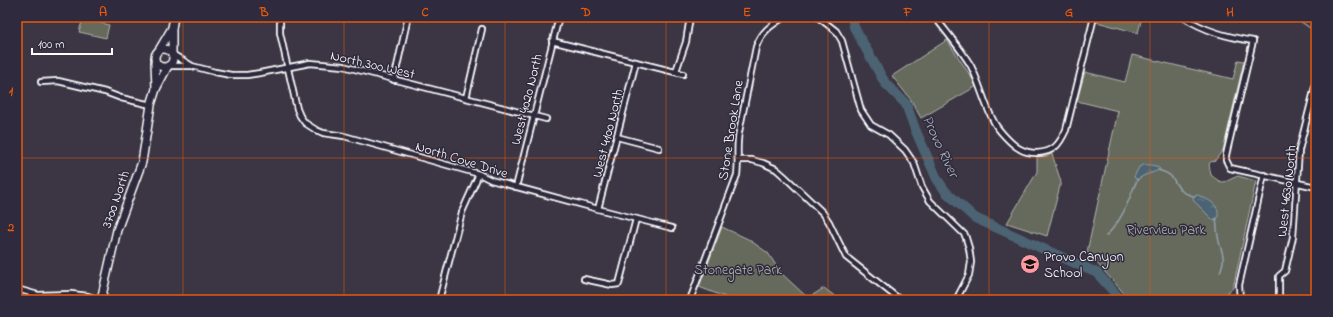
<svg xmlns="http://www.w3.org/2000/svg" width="1333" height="317" font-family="'Indie Flower',sans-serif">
	<defs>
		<pattern id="water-ripples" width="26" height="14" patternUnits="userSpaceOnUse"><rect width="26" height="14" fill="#4b6473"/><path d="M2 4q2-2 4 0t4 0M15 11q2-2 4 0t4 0" fill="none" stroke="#667b88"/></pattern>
	</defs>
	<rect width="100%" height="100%" fill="#3c3543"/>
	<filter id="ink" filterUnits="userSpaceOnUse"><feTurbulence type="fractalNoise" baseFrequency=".025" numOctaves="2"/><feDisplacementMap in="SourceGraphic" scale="8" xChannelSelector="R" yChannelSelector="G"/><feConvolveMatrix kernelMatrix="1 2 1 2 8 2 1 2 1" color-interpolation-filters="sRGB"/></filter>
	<g filter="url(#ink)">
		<g fill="#666b5d" stroke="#b2b5ae">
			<path d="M1098,17H1142L1138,33L1097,22Z"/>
			<path d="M83,18L109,25L106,38L79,32Z"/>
			<path d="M947,40L977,86L921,118L911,100L892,76Z"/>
			<path d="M1132,55L1233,79L1238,60L1244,61L1223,150L1214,162L1212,161L1209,164L1211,175C1224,186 1223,182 1238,176L1256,181L1233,288L1218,300H1130L1087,252L1118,111L1077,101L1085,72L1125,82Z"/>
			<path d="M1052,154L1061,182L1047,236L1007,223L1037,172V157L1047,156Z"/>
			<path d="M722,227L748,239L768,253L781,273L808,298L824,288L840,300H733L699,287Z"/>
		</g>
		<g fill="url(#water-ripples)" stroke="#93a2ab">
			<path d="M1143,165C1149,165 1155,164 1160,169C1153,174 1145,173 1137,180L1134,177L1139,167Z"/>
			<path d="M1198,195C1209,201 1222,204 1217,220L1212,219L1193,200L1194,196Z"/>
		</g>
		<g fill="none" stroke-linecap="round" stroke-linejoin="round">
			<g stroke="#93a2ab" stroke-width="1.5">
				<path d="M1294,17L1316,32"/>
				<path d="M1158,170C1179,176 1171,183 1183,192C1186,194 1192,195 1195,197"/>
				<path d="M1216,218C1217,224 1217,231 1218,237C1221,254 1227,254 1220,272"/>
				<path d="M1106,236C1115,227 1123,215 1128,202C1132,194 1133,187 1138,179"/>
			</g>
			<path stroke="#4b6473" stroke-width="10" d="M852,17L854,27L885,83L906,104L915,129L937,179L946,192L975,218L1097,273L1121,300"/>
			<defs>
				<g id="minor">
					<path d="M280,17V33L297,109L300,116L305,123L316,130L323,133L344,136L479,174L491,180L598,209L672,228"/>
					<path d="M818,17L836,31L842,41L861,110L871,125L889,135L905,150L914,163L922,187L930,201L965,235L969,248L971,262L969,275L956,300"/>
					<path d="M935,17C947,33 961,49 971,66C980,84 984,103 993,120C996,128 1012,145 1020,149C1025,152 1032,153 1037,153C1054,152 1059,145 1066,130L1094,17"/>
					<path d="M1183,17C1205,31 1227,37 1253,41L1226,155V160L1230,168L1316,187"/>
					<path d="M552,41L683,74"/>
					<path d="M172,54L192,66L215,72L231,75H247L260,73L310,63L343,66L546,119"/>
					<path d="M169,66H190"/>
					<path d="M676,71L686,42L690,17"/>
					<path d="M394,80L408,17"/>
					<path d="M41,82L58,81L105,92L121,98L151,105"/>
					<path d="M466,98L482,29"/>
					<path d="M617,137L659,148"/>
					<path d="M739,160H752L763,163L776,169L784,176L823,213L829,222L846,257L900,300"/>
					<path d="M516,187L559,17"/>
					<path d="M598,209L636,62"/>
					<path d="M584,279L612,285L619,284L636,219"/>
					<path d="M17,289L38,295L71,294L88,296L100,300"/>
					<path d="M439,300L462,212L479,174"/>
					<path d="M690,300L737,175C739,161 736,147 739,132L756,47C762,31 770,26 784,17"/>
					<path d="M1240,300L1239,285L1264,175"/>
					<path d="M1279,300V276L1285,271L1293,237L1299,150L1316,83"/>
				</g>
				<g id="secondary">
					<circle cx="164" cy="58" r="9"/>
					<path d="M159,50L172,28"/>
					<path d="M172,53V28L174,17"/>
					<path d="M155,63L156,88"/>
					<path d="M101,300L117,230L142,162L151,105L156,89L168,66"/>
				</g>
			</defs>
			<use href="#minor" stroke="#fff" stroke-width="8"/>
			<use href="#secondary" stroke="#fff" stroke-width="10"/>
			<use href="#minor" stroke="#2f2a3d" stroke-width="4.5"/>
			<use href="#secondary" stroke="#2f2a3d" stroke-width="7"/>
		</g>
	</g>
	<path fill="none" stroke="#e8590c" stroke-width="1" stroke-opacity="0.55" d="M183,17V300M344,17V300M505,17V300M666,17V300M828,17V300M989,17V300M1150,17V300M17,158H1316"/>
	<defs>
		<symbol id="school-disc" viewBox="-11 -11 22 22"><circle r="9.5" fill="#ff9aa2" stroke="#2f2a3d"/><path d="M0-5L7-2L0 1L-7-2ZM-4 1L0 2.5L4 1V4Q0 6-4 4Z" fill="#111"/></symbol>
	</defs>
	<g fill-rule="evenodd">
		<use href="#school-disc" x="1019" y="253" width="22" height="22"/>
	</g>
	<g text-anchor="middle" stroke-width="3" stroke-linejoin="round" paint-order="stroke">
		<g font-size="14" fill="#fff" stroke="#2f2a3d">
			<text transform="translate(373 64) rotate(13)" y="5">North 300 West</text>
			<text transform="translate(526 99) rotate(-76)" y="5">West 4020 North</text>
			<text transform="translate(730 130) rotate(-81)" y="5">Stone Brook Lane</text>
			<text transform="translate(607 133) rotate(-76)" y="5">West 4100 North</text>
			<text transform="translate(462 159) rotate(17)" y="5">North Cove Drive</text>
			<text transform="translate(1286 191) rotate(-84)" y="5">West 4630 North</text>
			<text transform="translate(115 199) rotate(-71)" y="5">3700 North</text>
		</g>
		<g font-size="14" fill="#b2b5ae" stroke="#2f2a3d">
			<text x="1166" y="234">Riverview Park</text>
			<text x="738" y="274">Stonegate Park</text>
		</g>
		<g font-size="14" fill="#fff" stroke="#2f2a3d" text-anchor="start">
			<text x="1044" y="261">Provo Canyon<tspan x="1044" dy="16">School</tspan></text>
		</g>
		<g font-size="15" font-style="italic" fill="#aeb9c0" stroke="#2f2a3d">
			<text transform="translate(941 146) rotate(65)" y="5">Provo River</text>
		</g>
	</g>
	<rect width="1333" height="317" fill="none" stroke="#2f2a3d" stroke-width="44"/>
	<path d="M32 48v6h80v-6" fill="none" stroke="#ffffff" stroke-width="2"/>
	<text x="38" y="48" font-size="12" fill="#ffffff" stroke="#2f2a3d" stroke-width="3" paint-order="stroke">100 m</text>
	<rect x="22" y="22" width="1289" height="273" fill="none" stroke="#e8590c" stroke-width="1.5"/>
	<g font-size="13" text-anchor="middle" font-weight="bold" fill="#e8590c">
		<text x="103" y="16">A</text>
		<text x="264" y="16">B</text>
		<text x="425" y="16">C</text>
		<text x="586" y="16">D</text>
		<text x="747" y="16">E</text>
		<text x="908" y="16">F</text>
		<text x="1069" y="16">G</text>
		<text x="1230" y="16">H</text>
		<text x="11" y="95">1</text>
		<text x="11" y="231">2</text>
	</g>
</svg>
